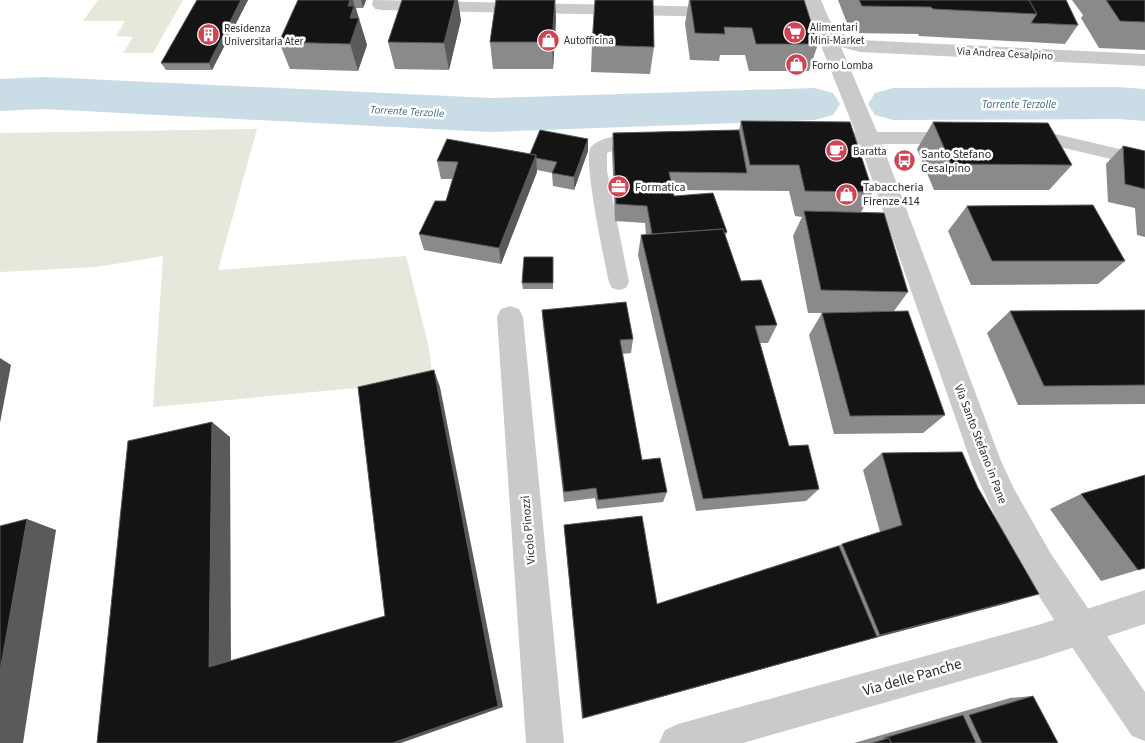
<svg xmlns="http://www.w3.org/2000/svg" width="1145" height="743" font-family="'Source Sans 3',sans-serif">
	<rect width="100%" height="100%" fill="#fff"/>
	<g fill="#e4e9dc">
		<path d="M98,0H183L153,53H123L133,37L116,36L125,21H83Z"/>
		<path d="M257,129L218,270L406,256L429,348L433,381L153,407L163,256L96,267L0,272V133Z"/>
	</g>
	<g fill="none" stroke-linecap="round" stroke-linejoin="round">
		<g fill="#cadde7" fill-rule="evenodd">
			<path d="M44,77L491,98L815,88L833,93L840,104L833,115L815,120L491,132L44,109L0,111V79Z"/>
			<path d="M1118,87L1145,89V121L1118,119L893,120L875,115L868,104L875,93L893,88Z"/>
		</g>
		<g fill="#cacaca" fill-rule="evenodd">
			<path d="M824,132H954L960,134L963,138L960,142L954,144H824L818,142L815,138L818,134Z"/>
			<path d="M1029,132H1047L1145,155V167L1047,144L1023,142L1020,138L1023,134Z"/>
			<path d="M642,133L648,135L651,139L648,143L622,147L607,153V171L629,282L626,288L619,290L612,288L609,282C605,264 582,156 591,147C601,136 628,134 642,133Z"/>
		</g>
		<g fill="#cacaca" fill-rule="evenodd">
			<path d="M373,0L724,7L730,8L733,12L730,16L724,17L381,10L375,9L372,5Z"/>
			<path d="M510,306L519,309L523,317L564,743H526L497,317L501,309Z"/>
			<path d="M1145,590V624L1038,659L743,743H659L665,730L678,724L1038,625Z"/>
		</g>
		<path fill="#cacaca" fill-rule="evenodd" d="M803,0H821C831,24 833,34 860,40L1145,54V66L860,52L841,47L880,139L1001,461L1014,489L1051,554L1145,692V741L1132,736C1090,673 1045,611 1009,544C995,518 984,492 972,465L858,139Z"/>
	</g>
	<g fill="#8a8a8a">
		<path d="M197,0H248L212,70H166L161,63Z"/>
		<path d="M298,0H366L363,8H356L367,45L358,71L290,69L279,42Z"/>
		<path d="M496,0H555L556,20L553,69H493L490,42Z"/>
		<path d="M689,0H804L818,44L809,71H749L745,55H720L719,61L690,60L685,24Z"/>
		<path d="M838,0H1066L1078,25L1065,44L919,36L918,34L851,33Z"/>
		<path d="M1072,0H1145V50L1099,48L1081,18L1083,15Z"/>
		<path d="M461,20L449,70L395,69L388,42Z"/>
		<path d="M592,45L654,47L650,74L591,72Z"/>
		<path d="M741,121L873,192L861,212L908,292L894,311L945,415L923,433L834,434L809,335L822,313H808L793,236L802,217L795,216L789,191L673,190L674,196L727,232L725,237L741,281L777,325L768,343H760L789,446L819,489L806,501L696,511L638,255L641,235H646L645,223L615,221L612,151L613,133L739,130Z"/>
		<path d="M933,122L1072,165L1049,190H934L917,149Z"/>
		<path d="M588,139V151L574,190L553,186L552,173L537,170V172L501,264L424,250L419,234L446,201L452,179H441L437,161L530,154Z"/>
		<path d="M1123,146L1145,151V237L1137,235L1135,208L1108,202L1106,164Z"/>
		<path d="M967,206L1125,261L1098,284L971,285L948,231Z"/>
		<path d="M553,263V289H523L522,283Z"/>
		<path d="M542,310L633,339L631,353L622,354L642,460L667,492L663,502L597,509L595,498L564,502L543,325Z"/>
		<path d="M1145,310V404L1018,405L987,333L1010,311Z"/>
		<path d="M882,453L1008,603L859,642L582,719L564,525L657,604L880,532L863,470Z"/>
		<path d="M1081,494L1138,570L1101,581L1050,509Z"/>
		<path d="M1033,696L1058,743H854L1010,698Z"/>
	</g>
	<g fill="#5a5a5a">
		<path d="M241,0H248L212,70L209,63Z"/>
		<path d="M350,0H353L367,45L358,71L350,44V18L348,6Z"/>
		<path d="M361,0H366L363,8Z"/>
		<path d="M455,0H458L461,20L449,70L444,43Z"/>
		<path d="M555,0L556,20L553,69L552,42Z"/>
		<path d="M588,139V151L574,190V177Z"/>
		<path d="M536,155L537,172L501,264L499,248Z"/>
		<path d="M0,358L11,365L0,423Z"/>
		<path d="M434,370L440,387L503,707L401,743H392Z"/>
		<path d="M212,422L230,437L231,670L209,667Z"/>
		<path d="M27,519L56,530L23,743H0V671Z"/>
		<path d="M1039,594L1008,603L859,642L582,719L880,635Z"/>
	</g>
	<g fill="#141414" stroke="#5a5a5a">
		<path d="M197,0H241L209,63H161Z"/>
		<path d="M298,0H350L348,6H354L350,18H359L350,44L279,42Z"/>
		<path d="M402,0H455L444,43L388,42Z"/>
		<path d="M496,0H555L552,42H490Z"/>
		<path d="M595,0H653L654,47L592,45Z"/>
		<path d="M690,0H804L818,44H756L752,28L724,27L725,34L695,33Z"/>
		<path d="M859,0H1029L1037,14L933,9L931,7L862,6Z"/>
		<path d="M1029,0H1066L1078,25L1031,23L1037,14Z"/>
		<path d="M1106,0H1145V22L1120,21Z"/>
		<path d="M741,121L850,122L873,192L805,191L799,165H750Z"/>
		<path d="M933,122L1048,123L1072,165L951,164Z"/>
		<path d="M540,130L588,139L574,177L552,173L557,162L536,158V155L530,154Z"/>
		<path d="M739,130L747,173L669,172L674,196L713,193L727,232L724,233L723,229L652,234L647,206L616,204L613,133Z"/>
		<path d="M447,139L536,155L499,248L419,234L435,201H446L458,162L437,161Z"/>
		<path d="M1123,146L1145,151V189L1125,184Z"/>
		<path d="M1093,205L1125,261H992L967,206Z"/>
		<path d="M804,211L884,213L908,292L821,290Z"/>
		<path d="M723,229L741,281L761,280L777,325L755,326L789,446L808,445L819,489L703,499L641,235Z"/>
		<path d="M524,257H553V283H522Z"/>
		<path d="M626,302L633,339L620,340L642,460L660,458L667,492L598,500L596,488L564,492L542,310Z"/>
		<path d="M1145,310V385L1044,386L1010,311Z"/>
		<path d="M908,311L945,415L850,416L822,313Z"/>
		<path d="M434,370L498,706L392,743H97L128,441L212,422L209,667L385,616L358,387Z"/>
		<path d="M962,452L978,488L1039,594L880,635L842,544L902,525L882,453Z"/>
		<path d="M1145,475V568L1138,570L1081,494Z"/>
		<path d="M642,516L657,604L839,546L877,637L583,718L564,525Z"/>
		<path d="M27,519L0,671V526Z"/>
		<path d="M1033,696L1058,743H982L969,715Z"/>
		<path d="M963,715L976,743H891L889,738H884Z"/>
		<path d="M889,738L891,743H872Z"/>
	</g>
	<defs>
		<symbol id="supermarket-disc" viewBox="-11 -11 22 22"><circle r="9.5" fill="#d24252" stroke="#fff"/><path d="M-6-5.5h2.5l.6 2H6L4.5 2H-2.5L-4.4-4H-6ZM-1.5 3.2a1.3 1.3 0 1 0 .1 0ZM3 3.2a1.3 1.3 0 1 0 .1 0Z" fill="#fff"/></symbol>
		<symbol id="building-disc" viewBox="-11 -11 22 22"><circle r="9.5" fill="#d24252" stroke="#fff"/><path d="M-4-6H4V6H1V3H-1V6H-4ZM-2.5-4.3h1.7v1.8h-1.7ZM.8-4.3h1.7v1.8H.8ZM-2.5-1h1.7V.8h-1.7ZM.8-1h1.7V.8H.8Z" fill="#fff"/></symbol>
		<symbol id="shop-disc" viewBox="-11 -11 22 22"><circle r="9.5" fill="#d24252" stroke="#fff"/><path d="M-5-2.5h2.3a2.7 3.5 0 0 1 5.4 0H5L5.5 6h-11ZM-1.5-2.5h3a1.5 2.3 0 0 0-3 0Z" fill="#fff"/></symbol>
		<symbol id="cafe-disc" viewBox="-11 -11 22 22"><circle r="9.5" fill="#d24252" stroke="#fff"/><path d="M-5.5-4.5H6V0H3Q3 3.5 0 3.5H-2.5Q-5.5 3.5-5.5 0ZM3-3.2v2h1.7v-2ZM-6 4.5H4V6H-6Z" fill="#fff"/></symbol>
		<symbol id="bus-disc" viewBox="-11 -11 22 22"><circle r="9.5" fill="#d24252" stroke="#fff"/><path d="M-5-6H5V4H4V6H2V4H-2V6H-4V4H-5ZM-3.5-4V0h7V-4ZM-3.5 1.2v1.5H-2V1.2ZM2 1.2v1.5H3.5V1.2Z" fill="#fff"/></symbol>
		<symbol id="office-disc" viewBox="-11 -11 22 22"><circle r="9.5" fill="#d24252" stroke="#fff"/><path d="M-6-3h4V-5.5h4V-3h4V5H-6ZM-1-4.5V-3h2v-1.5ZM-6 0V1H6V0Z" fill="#fff"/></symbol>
	</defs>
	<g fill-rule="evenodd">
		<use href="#supermarket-disc" x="782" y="20" width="25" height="25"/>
		<use href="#building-disc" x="196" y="22" width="25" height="25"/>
		<use href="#shop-disc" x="536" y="28" width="25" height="25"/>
		<use href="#shop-disc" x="784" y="52" width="25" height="25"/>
		<use href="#cafe-disc" x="824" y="138" width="25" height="25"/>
		<use href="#bus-disc" x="892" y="148" width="25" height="25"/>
		<use href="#office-disc" x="606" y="174" width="25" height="25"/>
		<use href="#shop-disc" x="834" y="182" width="25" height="25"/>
	</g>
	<g text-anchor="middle" stroke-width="5" stroke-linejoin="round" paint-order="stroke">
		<g font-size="11" fill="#2d2d2d" stroke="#fff" text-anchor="start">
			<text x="810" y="31">Alimentari<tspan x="810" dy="13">Mini-Market</tspan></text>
			<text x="224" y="32">Residenza<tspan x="224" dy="13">Universitaria Ater</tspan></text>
			<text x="564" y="44">Autofficina</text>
			<text x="812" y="69">Forno Lomba</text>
			<text x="853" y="155">Baratta</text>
		</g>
		<g font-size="11" fill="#2d2d2d" stroke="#fff">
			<text transform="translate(1005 53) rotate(3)" y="4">Via Andrea Cesalpino</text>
		</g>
		<g font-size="11" font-style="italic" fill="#446f86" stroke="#fff">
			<text x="1019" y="108">Torrente Terzolle</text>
			<text transform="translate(407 111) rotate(3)" y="4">Torrente Terzolle</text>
		</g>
		<g font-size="12" fill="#2d2d2d" stroke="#fff" text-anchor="start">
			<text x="921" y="158">Santo Stefano<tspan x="921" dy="14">Cesalpino</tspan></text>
			<text x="635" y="191">Formatica</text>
			<text x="863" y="191">Tabaccheria<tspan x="863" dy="14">Firenze 414</tspan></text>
		</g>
		<g font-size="12" fill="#2d2d2d" stroke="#fff">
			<text transform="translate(981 444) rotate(69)" y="4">Via Santo Stefano in Pane</text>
			<text transform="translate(528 530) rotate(-95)" y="4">Vicolo Pinozzi</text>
		</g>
		<g font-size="15" fill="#2d2d2d" stroke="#fff">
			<text transform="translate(912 677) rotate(-16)" y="5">Via delle Panche</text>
		</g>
	</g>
</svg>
